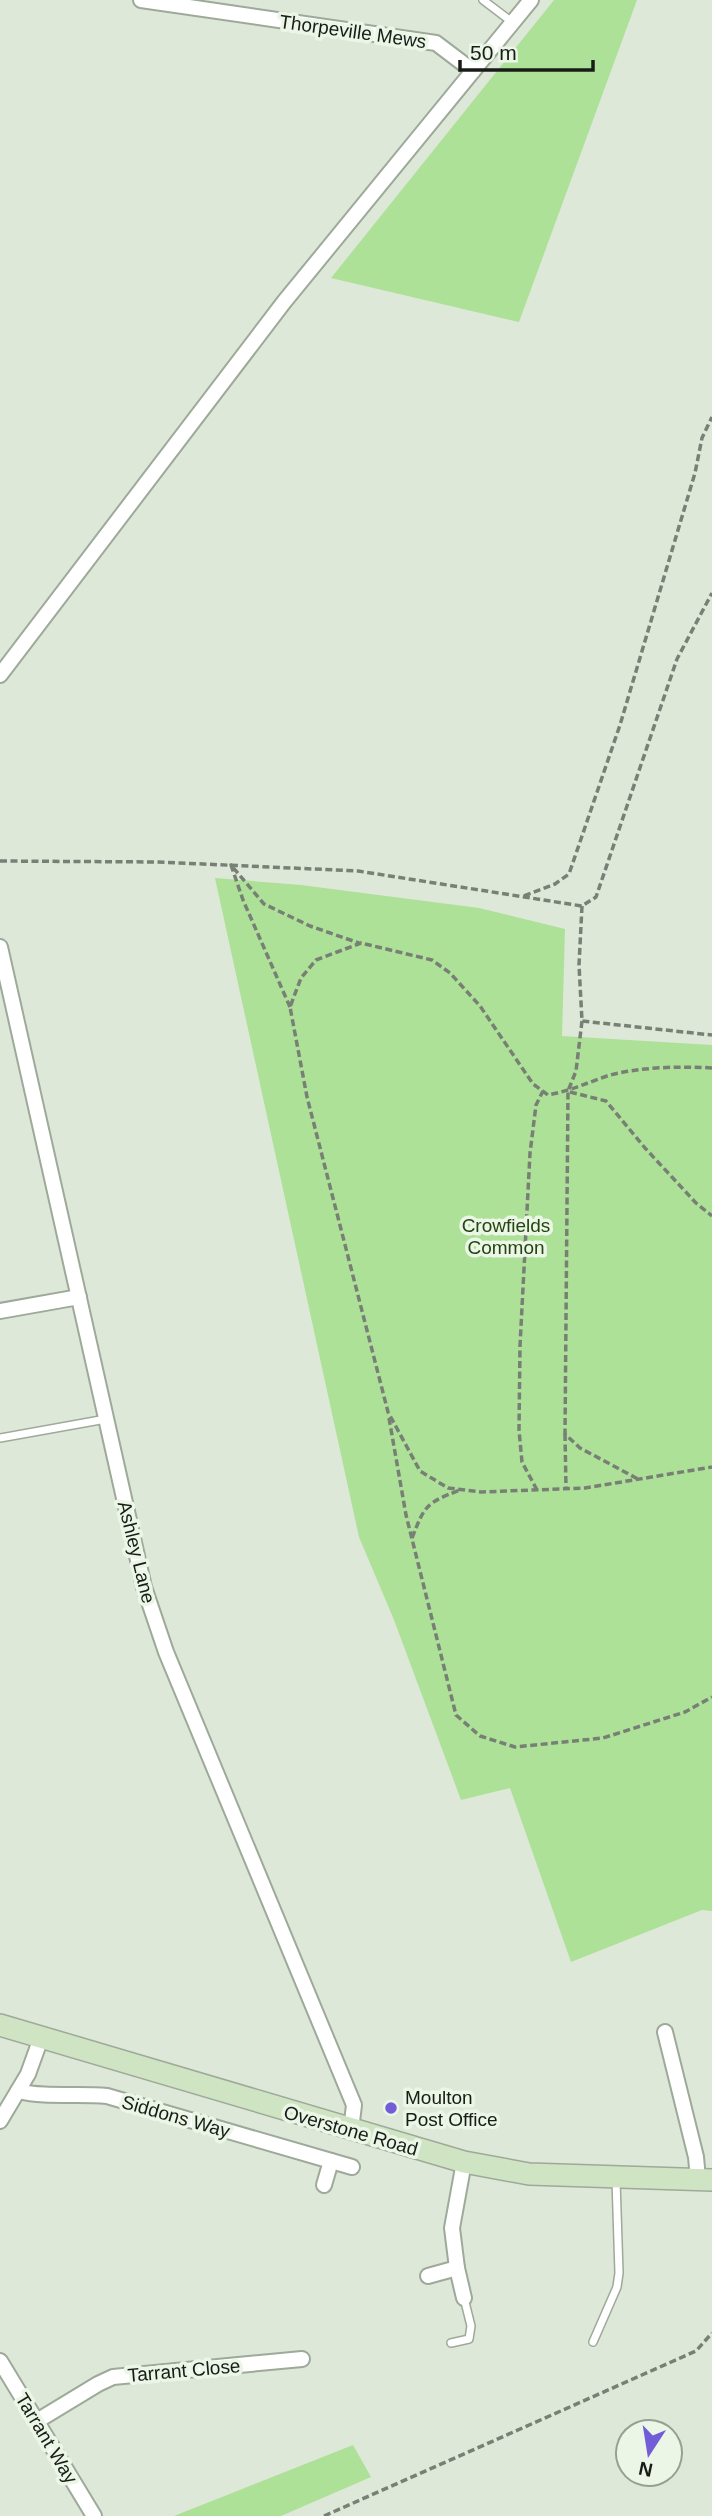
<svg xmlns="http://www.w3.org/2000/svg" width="712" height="2516" font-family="Helvetica,sans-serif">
	<rect width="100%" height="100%" fill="#dde8d9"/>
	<g fill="#ade197">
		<path d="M554,0H637L519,322L331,278Z"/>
		<path d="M215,878L301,885L479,908L565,929L562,1036L712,1045V1911L702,1910L571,1962L510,1788L461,1800L394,1620L359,1537Z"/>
		<path d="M353,2445L371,2477L281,2516H174Z"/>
	</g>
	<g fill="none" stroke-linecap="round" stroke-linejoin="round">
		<defs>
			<g id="lane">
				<path d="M483,0L512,22"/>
				<path d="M0,1438L106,1419"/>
				<path d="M593,2342L617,2287L619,2273L616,2180"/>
				<path d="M451,2343L469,2339L471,2326L464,2298"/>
			</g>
			<g id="street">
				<path d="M141,0L436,43L473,71"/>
				<path d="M0,675L284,302L531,0"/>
				<path d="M0,947L144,1587L166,1652L354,2105L351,2130"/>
				<path d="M0,1311L79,1297"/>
				<path d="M665,2032L696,2157L698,2179"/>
				<path d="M18,2091C47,2098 77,2093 107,2096L352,2167"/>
				<path d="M0,2121L28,2074L41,2038"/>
				<path d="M464,2162L452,2228L457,2268L464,2298"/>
				<path d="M324,2185L331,2161"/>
				<path d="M428,2276L457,2268"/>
				<path d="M0,2361L94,2516"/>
				<path d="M37,2421L98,2384L113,2377L302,2359"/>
			</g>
			<path id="secondary" d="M0,2025L464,2162L529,2174L712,2180"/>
		</defs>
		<use href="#lane" stroke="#9ea99a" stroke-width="10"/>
		<use href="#street" stroke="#9ea99a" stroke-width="18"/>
		<use href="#secondary" stroke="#9ea99a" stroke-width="24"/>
		<g stroke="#788076" stroke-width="3.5" stroke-dasharray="7 3.5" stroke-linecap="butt">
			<path d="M0,861L158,862L358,871L582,906L596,897L677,659L712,593"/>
			<path d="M524,896L555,884L569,874L620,725L695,473L702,438L712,417"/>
			<path d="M582,906L579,965L582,1021L712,1035"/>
			<path d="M290,1007L243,900L231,865L264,904L310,926L359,943"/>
			<path d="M582,1021L576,1071L568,1091L565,1434L580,1448L638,1479"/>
			<path d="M712,1068C681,1066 637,1067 607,1076C587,1083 569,1091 548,1095L533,1084L480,1006L450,973L432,960L361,943L316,960L301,978L290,1007L307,1097L388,1412L420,1471L448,1488L481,1492L585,1488L712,1467"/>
			<path d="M570,1092L606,1101L645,1148L696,1203L712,1216"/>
			<path d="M389,1418L406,1515L456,1715L480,1736L515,1747L603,1738L685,1712L712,1697"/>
			<path d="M565,1434L566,1488"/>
			<path d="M537,1490L522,1462L519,1430L520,1346L530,1153L536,1105L543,1091"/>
			<path d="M412,1538C425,1505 426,1503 460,1490"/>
			<path d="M324,2516L696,2351L712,2333"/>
		</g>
		<use href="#lane" stroke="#fff" stroke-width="7"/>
		<use href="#street" stroke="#fff" stroke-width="14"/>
		<use href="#secondary" stroke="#cee4c2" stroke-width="21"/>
	</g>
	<circle fill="#715dd8" stroke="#ebf6e6" stroke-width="2.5" cx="391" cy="2108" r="7"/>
	<g text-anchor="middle" stroke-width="7" stroke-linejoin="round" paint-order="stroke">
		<g font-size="19" fill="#181c17" stroke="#ebf6e6">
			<text transform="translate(353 31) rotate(8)" y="7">Thorpeville Mews</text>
			<text transform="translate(137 1552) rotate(76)" y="7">Ashley Lane</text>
			<text transform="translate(176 2116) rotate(16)" y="7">Siddons Way</text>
			<text transform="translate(351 2130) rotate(16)" y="7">Overstone Road</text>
			<text transform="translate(184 2370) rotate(-5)" y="7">Tarrant Close</text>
			<text transform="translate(47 2438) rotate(59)" y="7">Tarrant Way</text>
		</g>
		<g font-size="19" fill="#244512" stroke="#ebf6e6">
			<text x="506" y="1232">Crowfields<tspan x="506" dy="22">Common</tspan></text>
		</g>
		<g font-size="19" fill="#181c17" stroke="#ebf6e6" text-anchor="start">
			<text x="405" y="2104">Moulton<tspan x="405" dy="22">Post Office</tspan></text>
		</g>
	</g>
	<g transform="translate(649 2453) rotate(192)"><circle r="33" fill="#ebf6e6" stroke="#979f93" stroke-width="2"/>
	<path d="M0-5L12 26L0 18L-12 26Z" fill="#715dd8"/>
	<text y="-10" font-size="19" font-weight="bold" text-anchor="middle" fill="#181c17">N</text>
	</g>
	<path d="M460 60v10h133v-10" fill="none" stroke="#181c17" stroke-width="3.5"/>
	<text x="470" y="60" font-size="21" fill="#181c17" stroke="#ebf6e6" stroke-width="5" paint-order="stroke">50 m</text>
</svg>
